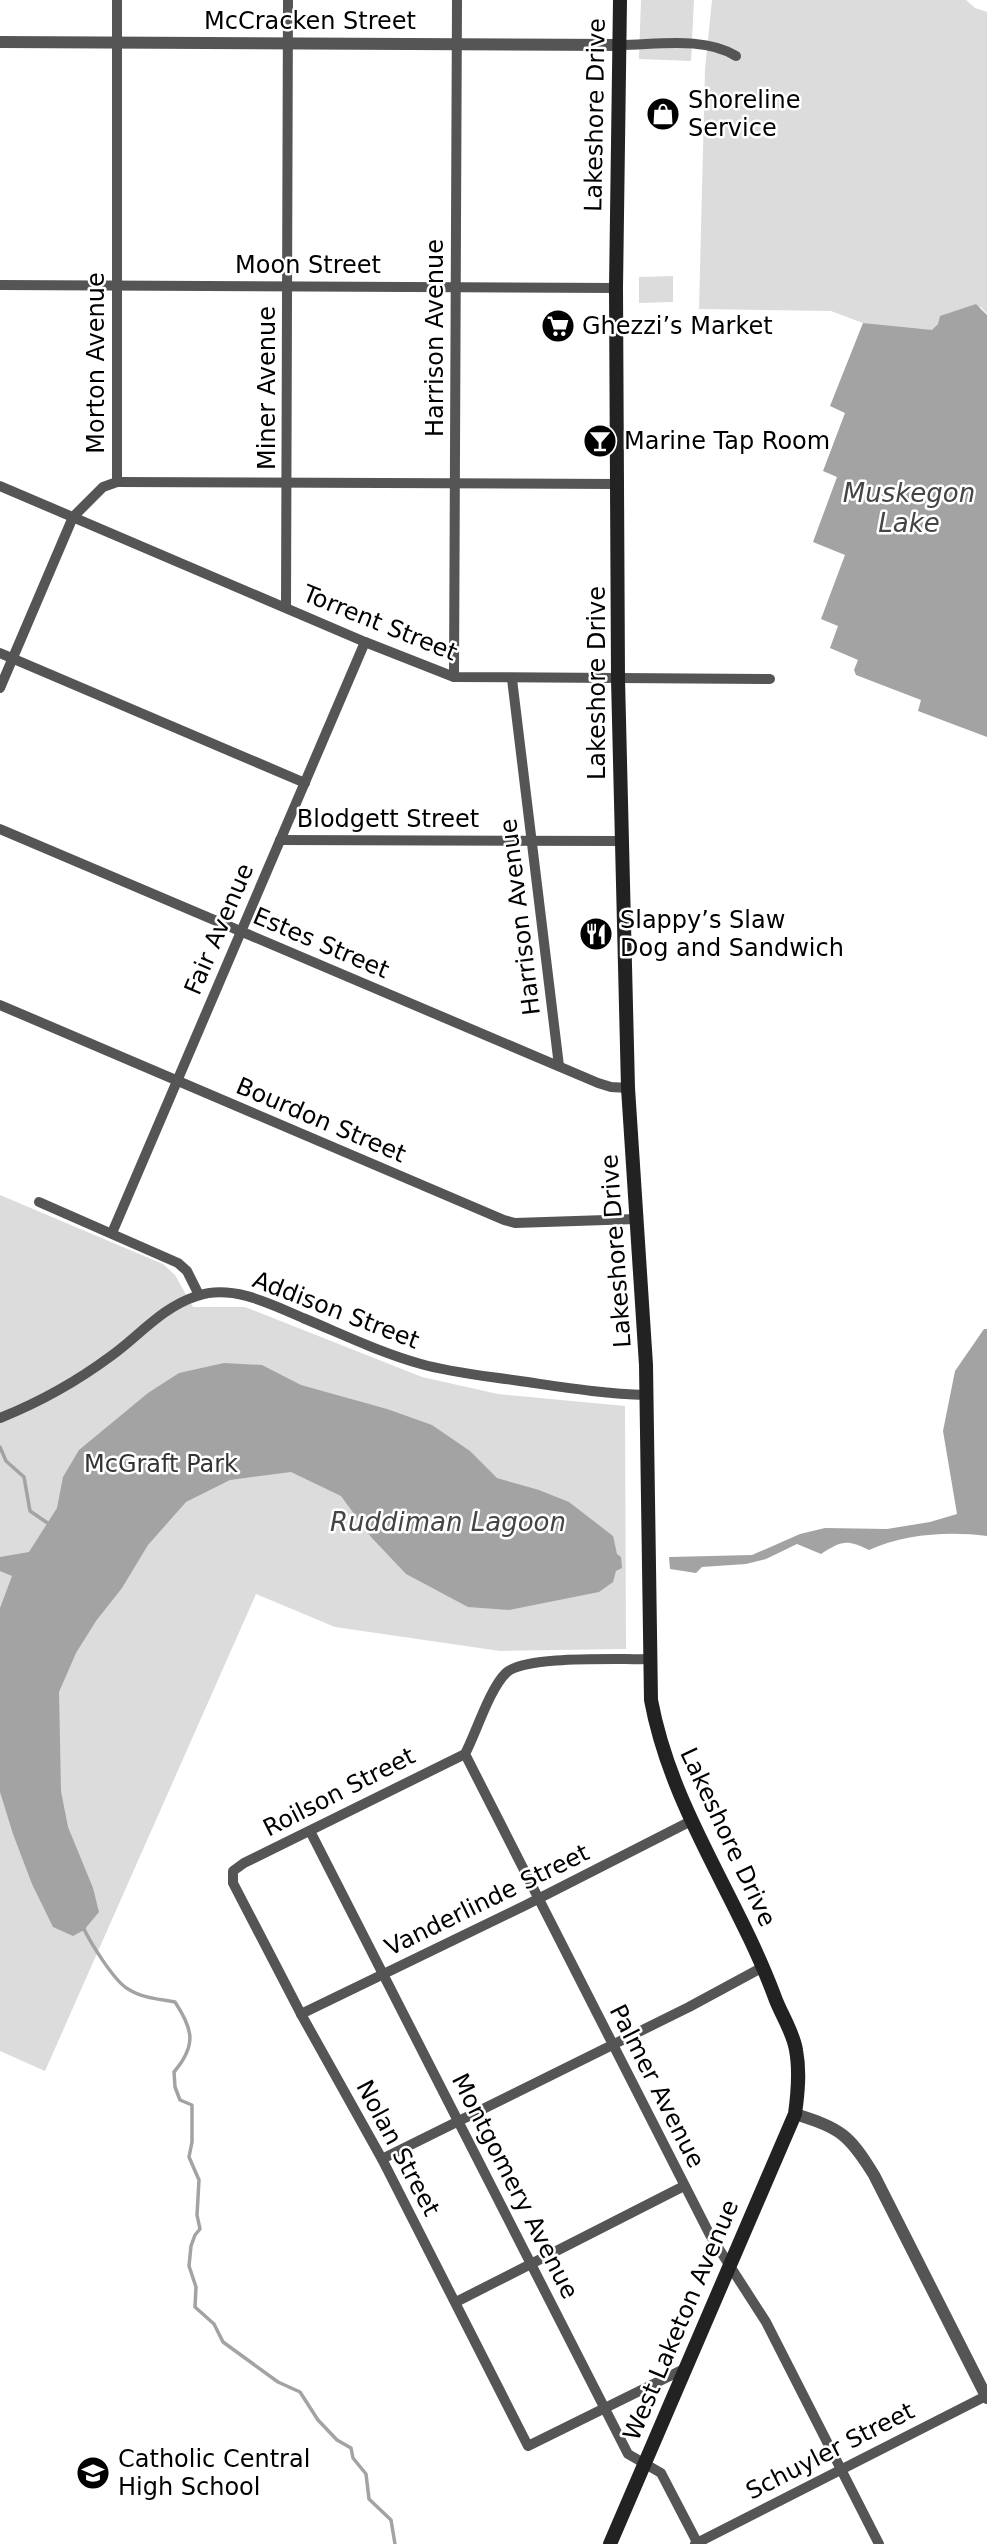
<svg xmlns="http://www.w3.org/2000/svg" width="987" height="2544" font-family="'DejaVu Sans',sans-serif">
	<rect width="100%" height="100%" fill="#fff"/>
	<g fill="#dcdcdc">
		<path d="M641,0H694L691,61L639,59Z"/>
		<path d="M712,0H966L975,8L987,12V314L981,307L938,324L933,330L926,331L863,323L831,311L699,309L705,69Z"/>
		<path d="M673,276V302L639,303V277Z"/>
		<path d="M0,1195L163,1264L175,1275L193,1307H245L422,1377L498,1394L625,1406L626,1649L500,1651L335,1627L256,1594L45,2071L0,2051Z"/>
	</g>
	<g fill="#a3a3a3">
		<path d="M976,304L987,315V737L918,711L921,700L856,675L854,670L858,660L830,648L838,626L821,619L845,555L813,542L837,477L823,471L845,413L830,406L863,323L932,330L938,324L940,316Z"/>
		<path d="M984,1329H987V1536C948,1531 905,1534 869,1550C846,1539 842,1541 821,1554L797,1544L766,1559L746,1564L702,1567L696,1573L670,1569L669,1557L752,1555L800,1534L825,1528L887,1529L930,1522L957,1514L943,1431L955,1371Z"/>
		<path d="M224,1363L262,1365L301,1385L387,1409L432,1425L470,1451L497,1478L539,1490L569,1502L613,1536L617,1554L621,1557L622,1568L616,1571L613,1582L599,1592L509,1610L468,1607L406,1574L371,1537L341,1496L291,1472L230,1480L186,1502L148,1545L122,1588L96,1621L76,1653L59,1692L61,1791L68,1827L93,1888L99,1912L84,1930L73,1936L53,1927L32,1884L13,1834L0,1792V1608L12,1576L0,1571V1557L29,1552L57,1508L63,1477L79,1450L148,1393L179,1373Z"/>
	</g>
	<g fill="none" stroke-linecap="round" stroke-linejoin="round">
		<g stroke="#a3a3a3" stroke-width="3.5">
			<path d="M0,1447L6,1461L24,1477L30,1511L49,1524"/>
			<path d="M83,1927C90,1942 114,1981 128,1989C142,1998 159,1999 175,2002C193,2029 197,2045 174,2072L175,2087L180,2100L192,2105V2142L189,2157L199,2180L197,2215L200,2229L195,2235L191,2246L189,2266L196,2287L195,2307L214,2324L223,2342L278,2382L300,2392L318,2420L337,2440L351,2448L353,2458L366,2474L369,2499L391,2520L395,2544"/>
		</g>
		<g stroke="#555" stroke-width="10">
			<path d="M619,45C656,45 704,36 736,56"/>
			<path d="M0,285L616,288"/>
			<path d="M117,482L619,484"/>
			<path d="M0,486L365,642L454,677L770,679"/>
			<path d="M286,607L288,0"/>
			<path d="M0,653L305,783"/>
			<path d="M454,677L457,0"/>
			<path d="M512,679L559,1066"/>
			<path d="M0,688L73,517L103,487L117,482V0"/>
			<path d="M0,829L598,1083L611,1087L628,1088"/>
			<path d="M280,840L621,841"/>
			<path d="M0,1005L504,1220L515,1223L636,1219"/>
			<path d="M39,1202L178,1263L187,1271L199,1295"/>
			<path d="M112,1233L365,642"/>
			<path d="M0,1418C40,1402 76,1382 111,1356C139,1336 162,1307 197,1296C232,1284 271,1304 303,1318C342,1334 381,1353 421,1364C453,1373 487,1376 520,1381C562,1387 604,1394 646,1395"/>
			<path d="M649,1659C620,1660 525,1655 506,1673C490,1688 476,1733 465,1754L710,2235L766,2322L879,2544"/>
			<path d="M465,1754L244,1863L233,1871V1883L301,2014L382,2159L528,2446L686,2368"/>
			<path d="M310,1831L628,2454L661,2473L698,2544"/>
			<path d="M301,2014L526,1905L691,1821"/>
			<path d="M382,2159L689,2007L763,1967"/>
			<path d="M456,2302L684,2186"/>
			<path d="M695,2544L986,2396"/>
		</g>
		<g stroke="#555" stroke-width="12">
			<path d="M0,42L619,45"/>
			<path d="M795,2114C840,2128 849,2134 874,2175L987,2398"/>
		</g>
		<path stroke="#222" stroke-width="14" d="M610,2544L795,2114C798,2092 800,2071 796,2050C793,2031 780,2013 774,1995C736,1894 671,1808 651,1700L646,1365L628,1088L618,679L616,288L620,0"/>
	</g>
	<defs>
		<symbol id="shop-disc" viewBox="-11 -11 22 22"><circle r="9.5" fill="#000" stroke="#fff"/><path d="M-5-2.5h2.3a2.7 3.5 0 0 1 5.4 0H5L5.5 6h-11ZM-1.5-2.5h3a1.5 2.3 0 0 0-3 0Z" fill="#fff"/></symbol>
		<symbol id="supermarket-disc" viewBox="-11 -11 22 22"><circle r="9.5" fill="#000" stroke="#fff"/><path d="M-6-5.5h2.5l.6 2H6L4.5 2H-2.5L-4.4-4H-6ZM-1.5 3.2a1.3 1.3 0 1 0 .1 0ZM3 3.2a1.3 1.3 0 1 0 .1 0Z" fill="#fff"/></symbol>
		<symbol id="bar-disc" viewBox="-11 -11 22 22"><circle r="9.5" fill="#000" stroke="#fff"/><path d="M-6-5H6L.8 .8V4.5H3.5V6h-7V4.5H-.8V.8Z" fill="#fff"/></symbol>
		<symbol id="restaurant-disc" viewBox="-11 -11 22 22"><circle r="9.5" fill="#000" stroke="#fff"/><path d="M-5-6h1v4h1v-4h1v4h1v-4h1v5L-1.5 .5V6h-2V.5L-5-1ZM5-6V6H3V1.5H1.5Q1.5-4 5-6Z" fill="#fff"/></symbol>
		<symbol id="school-disc" viewBox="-11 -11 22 22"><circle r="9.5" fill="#000" stroke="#fff"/><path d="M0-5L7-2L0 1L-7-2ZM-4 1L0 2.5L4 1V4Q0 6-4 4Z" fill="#fff"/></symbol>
	</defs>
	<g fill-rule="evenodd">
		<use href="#shop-disc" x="644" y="95" width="38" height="38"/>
		<use href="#supermarket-disc" x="539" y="307" width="38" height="38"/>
		<use href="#bar-disc" x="581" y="422" width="38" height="38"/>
		<use href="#restaurant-disc" x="577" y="915" width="38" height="38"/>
		<use href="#school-disc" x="74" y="2454" width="38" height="38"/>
	</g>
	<g text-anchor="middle" stroke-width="5" stroke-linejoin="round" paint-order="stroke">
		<g font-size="24" fill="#000" stroke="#fff">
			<text x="310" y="29">McCracken Street</text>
			<text transform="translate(595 115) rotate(-89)" y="8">Lakeshore Drive</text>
			<text x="308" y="273">Moon Street</text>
			<text transform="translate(435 338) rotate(-90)" y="8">Harrison Avenue</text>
			<text transform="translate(96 363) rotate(-90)" y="8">Morton Avenue</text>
			<text transform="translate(267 388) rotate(-90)" y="8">Miner Avenue</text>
			<text transform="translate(380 623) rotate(22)" y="8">Torrent Street</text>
			<text transform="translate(597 683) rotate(-90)" y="8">Lakeshore Drive</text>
			<text x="388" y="827">Blodgett Street</text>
			<text transform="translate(520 917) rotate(-97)" y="8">Harrison Avenue</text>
			<text transform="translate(219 929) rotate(-67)" y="8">Fair Avenue</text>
			<text transform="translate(321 943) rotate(23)" y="8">Estes Street</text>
			<text transform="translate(321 1120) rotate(23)" y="8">Bourdon Street</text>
			<text transform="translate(616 1251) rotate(-94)" y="8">Lakeshore Drive</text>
			<text transform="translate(336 1310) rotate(21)" y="8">Addison Street</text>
			<text transform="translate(339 1792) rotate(-27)" y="8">Roilson Street</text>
			<text transform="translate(728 1837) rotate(65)" y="8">Lakeshore Drive</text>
			<text transform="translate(487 1900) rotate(-26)" y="8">Vanderlinde Street</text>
			<text transform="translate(657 2086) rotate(63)" y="8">Palmer Avenue</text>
			<text transform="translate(398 2148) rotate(62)" y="8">Nolan Street</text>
			<text transform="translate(515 2186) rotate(63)" y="8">Montgomery Avenue</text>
			<text transform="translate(681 2320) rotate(-67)" y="8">West Laketon Avenue</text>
			<text transform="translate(830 2451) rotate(-27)" y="8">Schuyler Street</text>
		</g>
		<g font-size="24" fill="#000" stroke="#fff" text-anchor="start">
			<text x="688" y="108">Shoreline<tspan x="688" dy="28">Service</tspan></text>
			<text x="582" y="334">Ghezzi’s Market</text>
			<text x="624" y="449">Marine Tap Room</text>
			<text x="620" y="928">Slappy’s Slaw<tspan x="620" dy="28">Dog and Sandwich</tspan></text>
			<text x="118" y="2467">Catholic Central<tspan x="118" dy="28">High School</tspan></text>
		</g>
		<g font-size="24" fill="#333" stroke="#fff">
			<text x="161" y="1472">McGraft Park</text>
		</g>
		<g font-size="26" font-style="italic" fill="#444" stroke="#fff">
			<text x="909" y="502">Muskegon<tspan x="909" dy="30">Lake</tspan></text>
			<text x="448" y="1531">Ruddiman Lagoon</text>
		</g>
	</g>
</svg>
